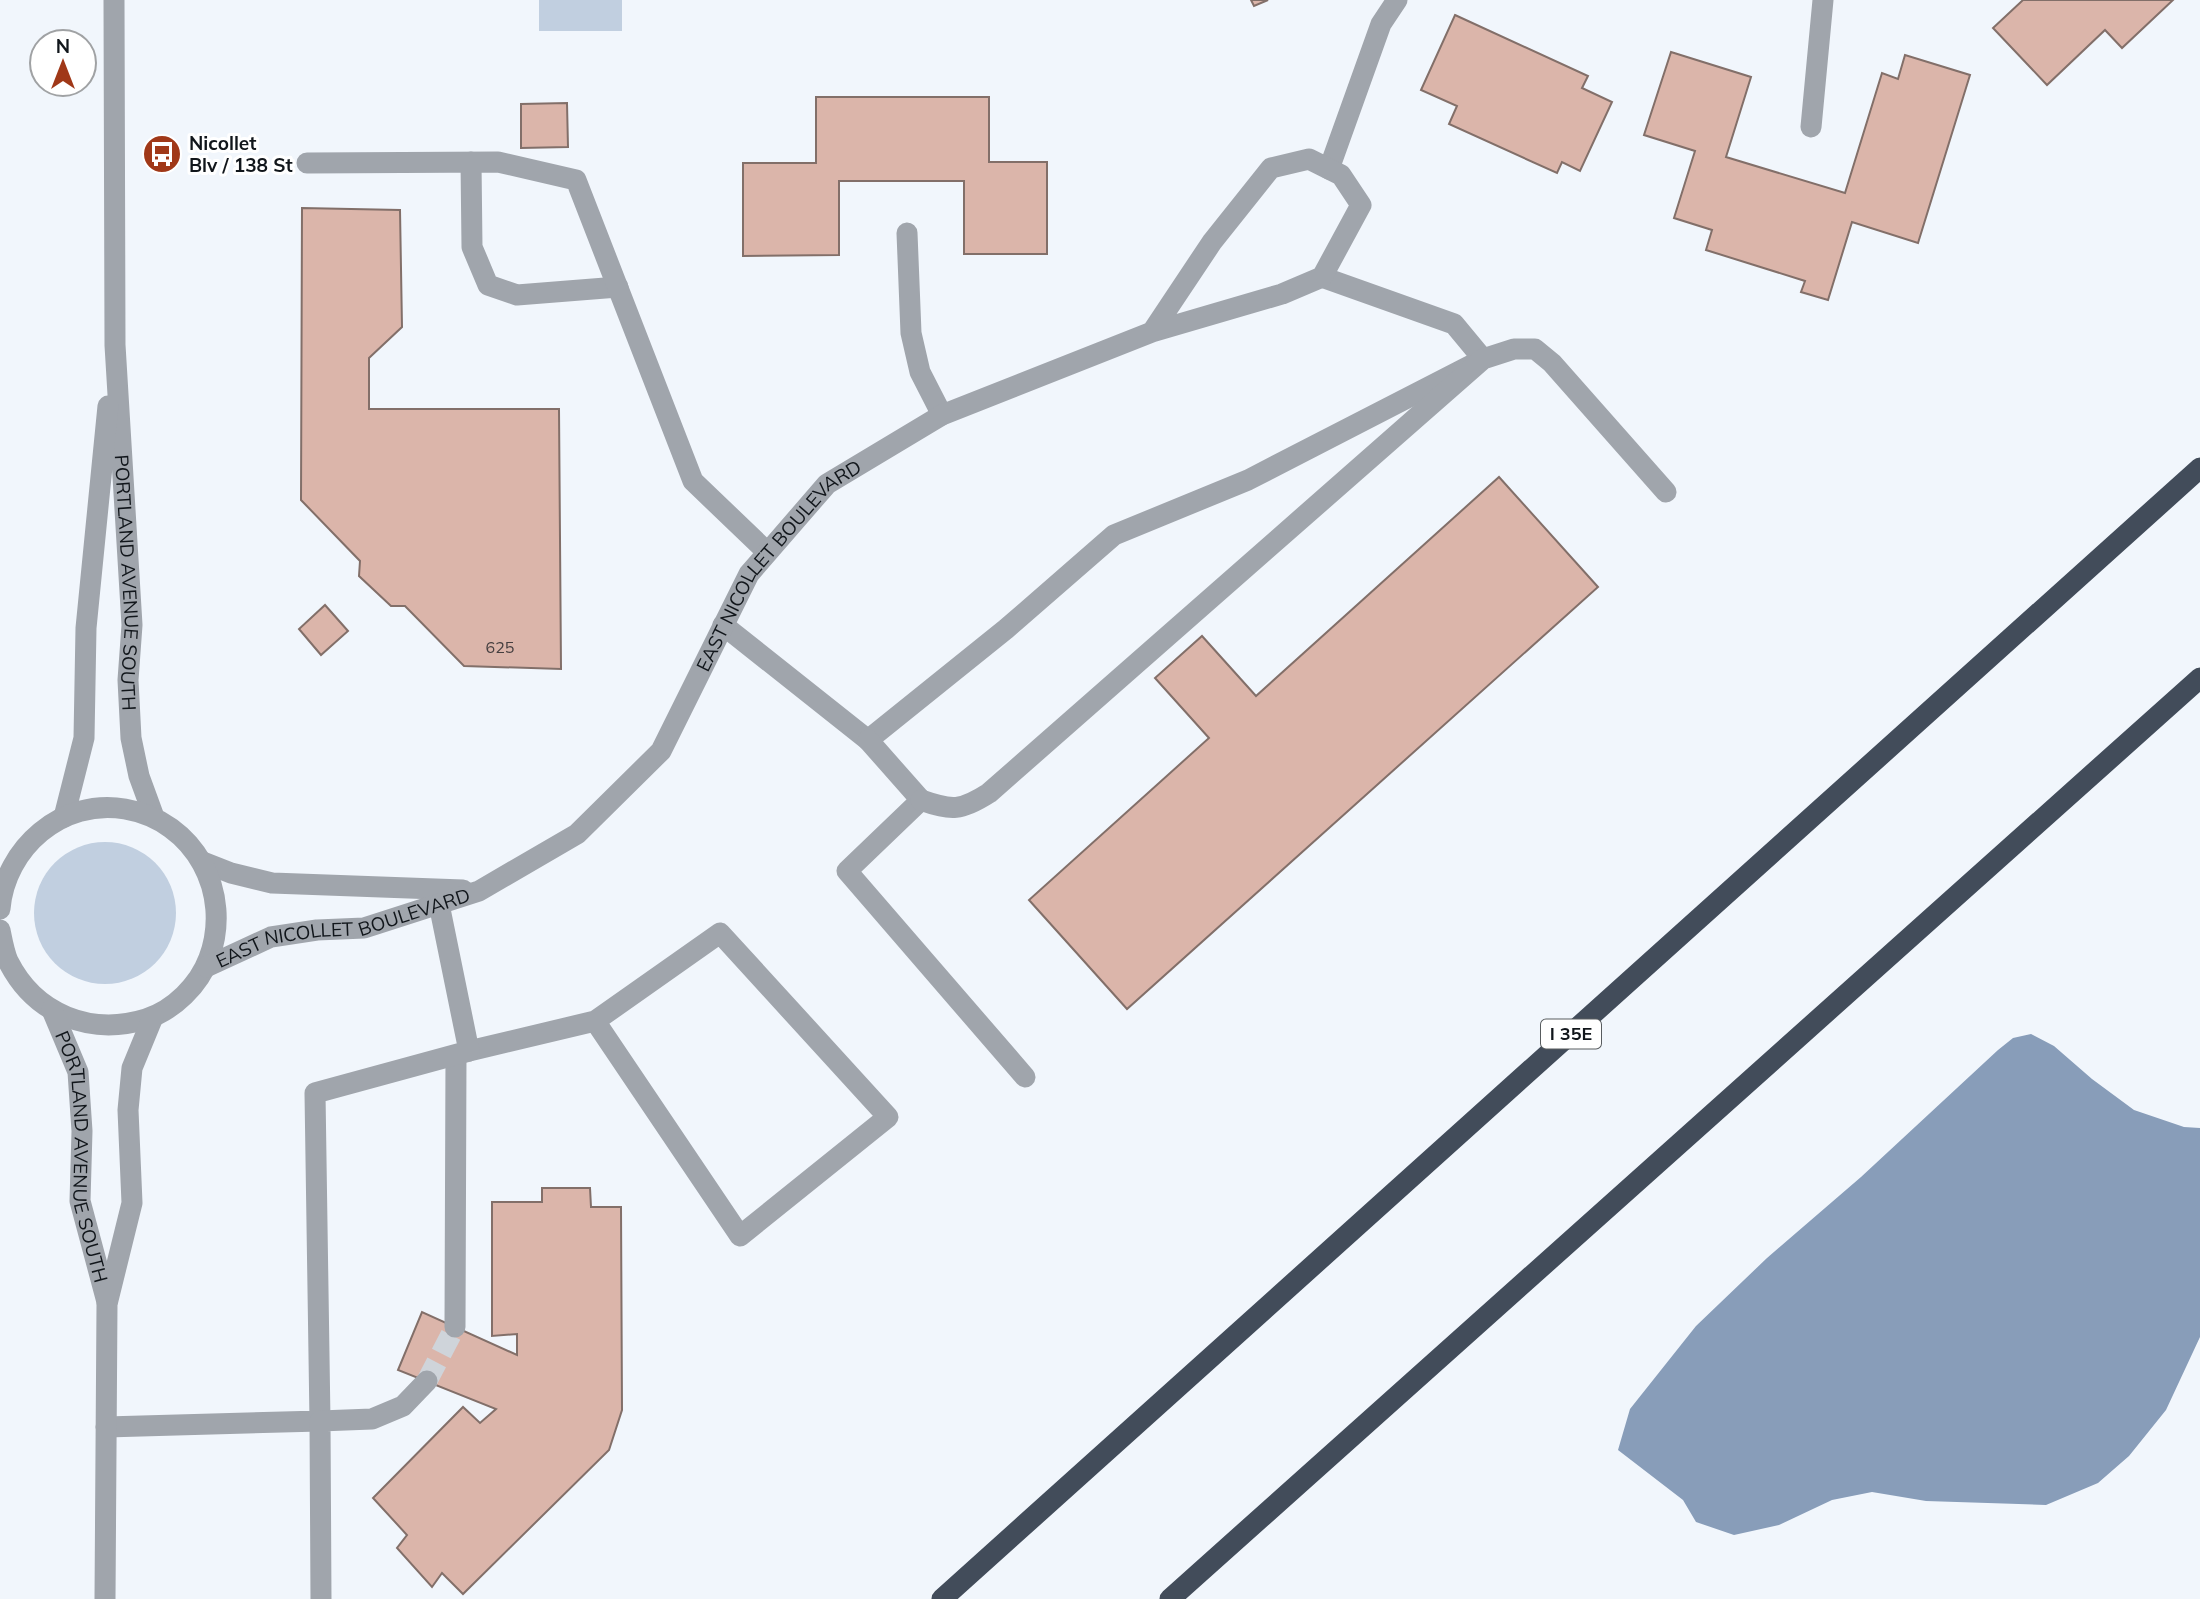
<svg xmlns="http://www.w3.org/2000/svg" width="2200" height="1599" font-family="Mulish,sans-serif">
	<rect width="100%" height="100%" fill="#f1f6fc"/>
	<g fill="#c1cfe0">
		<rect x="539" y="0" width="83" height="31"/>
		<circle cx="105" cy="913" r="71"/>
	</g>
	<path fill="#889db9" d="M2031,1034L2054,1046L2092,1079L2134,1110L2184,1127L2200,1128V1337L2166,1410L2129,1456L2098,1483L2046,1505L1926,1501L1872,1492L1832,1500L1779,1525L1734,1535L1696,1522L1683,1500L1618,1450L1630,1409L1696,1326L1767,1258L1861,1177L1998,1050L2013,1038Z"/>
	<g fill="#dbb5aa" stroke="#826f69" stroke-width="2">
		<path d="M1251,0H1268L1254,6Z"/>
		<path d="M2023,0H2173L2122,48L2105,30L2047,85L1993,28Z"/>
		<path d="M1455,15L1588,76L1582,88L1612,102L1580,171L1562,162L1557,173L1449,124L1457,106L1421,90Z"/>
		<path d="M1671,52L1751,77L1726,157L1845,193L1882,73L1898,79L1905,55L1970,75L1918,243L1852,222L1828,300L1801,292L1805,281L1706,250L1712,230L1674,218L1695,151L1644,135Z"/>
		<path d="M816,97H989V162H1047V254H964V181H839V255L743,256V163H816Z"/>
		<path d="M567,103L568,147L521,148V104Z"/>
		<path d="M302,208L400,210L402,327L369,358V409H559L561,669L464,666L405,606H391L359,576L360,561L301,500Z"/>
		<path d="M1499,477L1598,587L1127,1009L1029,900L1209,738L1155,678L1202,636L1256,696Z"/>
		<path d="M325,605L348,631L321,655L299,629Z"/>
		<path d="M542,1188H590L591,1207H621L622,1410L609,1450L463,1594L442,1573L432,1587L397,1548L407,1535L373,1498L463,1407L480,1423L496,1409L398,1370L422,1312L517,1355V1334L492,1336V1202H542Z"/>
	</g>
	<g fill="none" stroke-linecap="round" stroke-linejoin="round">
		<path stroke="#cfd4da" stroke-width="21" stroke-dasharray="21 10" stroke-linecap="butt" d="M427,1381L455,1327"/>
		<g stroke="#a0a5ac" stroke-width="21">
			<path id="s1" d="M114,0L115,345L132,625L128,680L131,738L139,776L154,817"/>
			<path d="M1811,127L1823,0"/>
			<path d="M471,162L472,247L488,285L517,295L618,287"/>
			<path d="M307,163L498,162L576,180L693,481L767,552"/>
			<path d="M1329,169L1381,24L1397,0"/>
			<path d="M907,233L911,333L920,372L942,415"/>
			<path d="M723,625L868,740L1006,629L1114,535L1248,480L1483,359L1454,324L1322,277"/>
			<path d="M868,740L921,800L847,871L1025,1077"/>
			<path d="M921,800C952,811 961,811 989,793L1483,359L1514,349H1535L1552,363L1666,492"/>
			<path d="M64,817L84,738L86,628L108,406"/>
			<path d="M203,862L231,873L272,883L463,890"/>
			<path d="M0,909C5,848 62,798 125,809C195,821 233,893 209,958C199,985 174,1010 146,1019C91,1036 35,1015 8,961C4,952 2,940 0,930"/>
			<path id="s2" d="M206,967L271,937L317,930L364,928L479,891L577,834L661,751L749,574L827,484L942,415L1152,332L1282,294L1322,277L1361,205L1341,175L1309,159L1271,168L1212,242L1152,332"/>
			<path id="s3" d="M52,1010L78,1072L82,1131L80,1201L107,1302"/>
			<path d="M469,1051L595,1021L720,933L888,1117L740,1236L595,1021"/>
			<path d="M455,1327L456,1055"/>
			<path d="M106,1427L320,1421L315,1093L469,1051L439,904"/>
			<path d="M105,1599L107,1304L132,1203L128,1110L132,1068L153,1017"/>
			<path d="M321,1599L320,1421L372,1419L403,1406L427,1381"/>
		</g>
		<g stroke="#424c5a" stroke-width="21">
			<path d="M942,1599L2200,468"/>
			<path d="M1170,1599L2200,678"/>
		</g>
	</g>
	<defs>
		<symbol id="bus-disc" viewBox="-11 -11 22 22"><circle r="9.5" fill="#a03818" stroke="#fff"/><path d="M-5-6H5V4H4V6H2V4H-2V6H-4V4H-5ZM-3.5-4V0h7V-4ZM-3.5 1.2v1.5H-2V1.2ZM2 1.2v1.5H3.5V1.2Z" fill="#fff"/></symbol>
	</defs>
	<g fill-rule="evenodd">
		<use href="#bus-disc" x="140" y="132" width="44" height="44"/>
	</g>
	<g text-anchor="middle" stroke-width="6" stroke-linejoin="round" paint-order="stroke">
		<g font-size="16" fill="#443e3f">
			<text x="500" y="653">625</text>
		</g>
		<rect fill="#fff" stroke="#585c5f" stroke-width="2" x="1541" y="1019.5" width="60" height="29" rx="5"/>
		<g font-size="18" font-weight="bold" fill="#11161b">
			<text x="1571" y="1040">I 35E</text>
		</g>
		<g font-size="19" font-weight="bold" fill="#11161b" stroke="#fff" text-anchor="start">
			<text x="189" y="150">Nicollet<tspan x="189" dy="22">Blv / 138 St</tspan></text>
		</g>
		<g font-size="19" fill="#11161b" stroke="#fff">
			<text dy="7" stroke="none"><textPath href="#s2" startOffset="740">EAST NICOLLET BOULEVARD</textPath></text>
			<text dy="7" stroke="none"><textPath href="#s1" startOffset="583">PORTLAND AVENUE SOUTH</textPath></text>
			<text dy="7" stroke="none"><textPath href="#s2" startOffset="144">EAST NICOLLET BOULEVARD</textPath></text>
			<text dy="7" stroke="none"><textPath href="#s3" startOffset="152">PORTLAND AVENUE SOUTH</textPath></text>
		</g>
	</g>
	<g transform="translate(63 63)"><circle r="33" fill="#ffffff" stroke="#a0a2a4" stroke-width="2"/>
	<path d="M0-5L12 26L0 18L-12 26Z" fill="#a03818"/>
	<text y="-10" font-size="19" font-weight="bold" text-anchor="middle" fill="#11161b">N</text>
	</g>
</svg>
